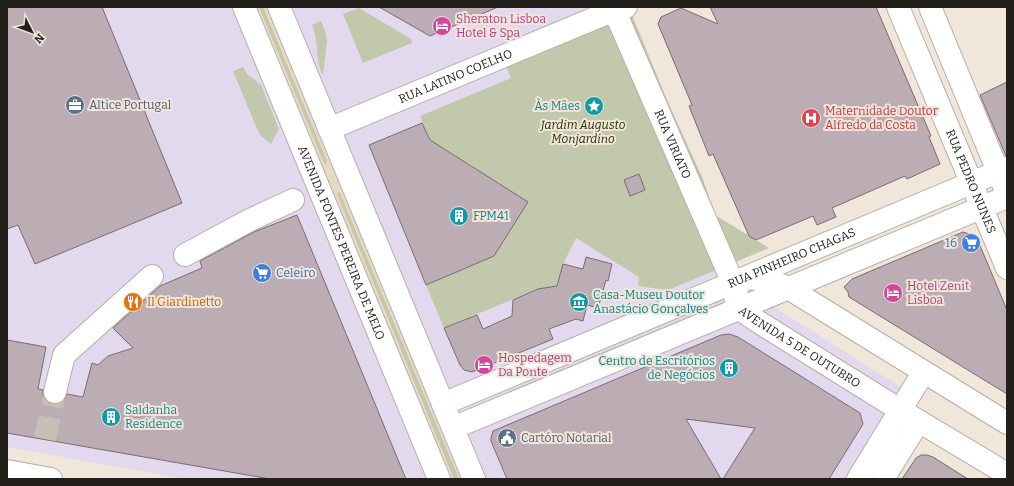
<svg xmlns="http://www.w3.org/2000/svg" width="1014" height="486" font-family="Bitter,serif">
	<rect width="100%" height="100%" fill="#f0e6da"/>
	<path fill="#e3d9ee" d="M7,7H624L739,285L904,389L847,479H185L7,447Z"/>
	<path fill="#e8d9c7" d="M248,7H275L470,479H443Z"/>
	<g fill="#c1c8ac">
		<path d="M259,7H263L327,161L326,164L324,163Z"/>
		<path d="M359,8L411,39L412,43L363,63L343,14Z"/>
		<path d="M630,10L667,100L703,179L715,215L769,248L668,290L638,286L639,277L576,238L563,264L557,286L538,289L444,328L426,285L480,262L470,237L496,253L528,202L446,151L438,161L420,116L511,78L506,67Z"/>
		<path d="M321,21L326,34L327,41L323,75L322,74C315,57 319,42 312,25Z"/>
		<path d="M243,67L247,74L261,85L279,129L271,144L261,136L257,129L233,71Z"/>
		<path d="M339,192L340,193L459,479H454L337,194V193Z"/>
	</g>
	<g fill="#bbadb3" stroke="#7a6c72">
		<path d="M7,7H102L182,203L35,264L18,225L7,229Z"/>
		<path d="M379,7H498L430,36Z"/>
		<path d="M710,7H876L931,136L929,137L940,164L907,179L905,176L832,208L836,217L817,225L813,216L756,240L749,236L713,154L709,156L689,106L692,105L658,24L661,17L681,8L718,24Z"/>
		<path d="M1007,82V156H1006L980,95Z"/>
		<path d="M422,123L430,140L528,202L494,256L426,285L369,145Z"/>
		<path d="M639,174L645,190L630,196L624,180Z"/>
		<path d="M297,215L406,479H270L7,433V340L46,347L38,389L43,390V396L47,401L52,404H59L64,400L67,394L83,397L92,363L98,365L108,356L133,348L113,328L160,286L202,268L200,261L254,232Z"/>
		<path d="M963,232L976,236L1007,310V394L849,297L848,292L844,287L852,279Z"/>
		<path d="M586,257L612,264L608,281L606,280L598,308L587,305L583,321L576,319L549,329L553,339L472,372L464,370L460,365L444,328L477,315L483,329L512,316L513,300L538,289L557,286L563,264L583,269Z"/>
		<path d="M729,334L738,337L860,413L863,424L829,479H723L755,428L686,419L721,479H507L491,441V438L493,431L721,335Z"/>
		<path d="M921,455H927L933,457L968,479H902L916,458Z"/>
	</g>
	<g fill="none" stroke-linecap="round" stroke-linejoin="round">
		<path stroke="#c7beb4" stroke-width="22" stroke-dasharray="22 11" stroke-linecap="butt" d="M45,439L55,392"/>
		<defs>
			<g id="minor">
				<path id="s1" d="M610,7L619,21L733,283"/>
				<path id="s2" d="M898,7L1007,268"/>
				<path d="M930,7L1004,186"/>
				<path id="s3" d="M329,129L612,11L626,7"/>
				<path d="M185,255L248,221L293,200"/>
				<path d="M55,392L64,355L152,276"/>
				<path id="s4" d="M443,404L1007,168"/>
				<path id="s5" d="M1007,423L788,288C773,281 759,277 742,279C728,304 737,307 757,321L900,410L1007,474"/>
				<path d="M453,428L1007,197"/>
				<path d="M7,471L51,479"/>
				<path d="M858,479L923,373"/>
				<path d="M883,479L919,421"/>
			</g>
			<g id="major">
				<path id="s6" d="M244,7L439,479"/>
				<path d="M279,7L474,479"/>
			</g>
		</defs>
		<use href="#minor" stroke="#b8aea3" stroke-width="24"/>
		<use href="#major" stroke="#b8aea3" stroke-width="24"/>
		<use href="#minor" stroke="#fff" stroke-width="22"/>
		<use href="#major" stroke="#fff" stroke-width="22"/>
	</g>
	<defs>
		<symbol id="hotel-disc" viewBox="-11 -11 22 22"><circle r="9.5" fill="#d1479c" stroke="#f0e6da"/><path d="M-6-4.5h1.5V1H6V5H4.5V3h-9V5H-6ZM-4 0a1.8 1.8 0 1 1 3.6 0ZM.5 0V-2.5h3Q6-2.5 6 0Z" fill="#fff"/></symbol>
		<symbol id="office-disc" viewBox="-11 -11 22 22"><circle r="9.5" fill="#5c6f8a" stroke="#f0e6da"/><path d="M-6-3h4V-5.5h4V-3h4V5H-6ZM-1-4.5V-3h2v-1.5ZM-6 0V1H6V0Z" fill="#fff"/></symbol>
		<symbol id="sight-disc" viewBox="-11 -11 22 22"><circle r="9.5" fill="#0f9aa8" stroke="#f0e6da"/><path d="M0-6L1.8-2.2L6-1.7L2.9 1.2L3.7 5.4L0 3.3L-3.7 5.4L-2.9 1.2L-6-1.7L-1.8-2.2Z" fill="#fff"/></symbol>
		<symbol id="hospital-disc" viewBox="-11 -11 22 22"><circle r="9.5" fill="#e0444e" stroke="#f0e6da"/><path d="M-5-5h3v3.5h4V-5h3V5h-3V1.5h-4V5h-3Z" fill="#fff"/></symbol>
		<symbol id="building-disc" viewBox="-11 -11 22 22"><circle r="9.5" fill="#0f9aa8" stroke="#f0e6da"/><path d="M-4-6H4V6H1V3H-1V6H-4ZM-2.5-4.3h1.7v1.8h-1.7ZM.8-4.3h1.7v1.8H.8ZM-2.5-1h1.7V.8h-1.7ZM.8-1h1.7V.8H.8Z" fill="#fff"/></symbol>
		<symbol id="supermarket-disc" viewBox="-11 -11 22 22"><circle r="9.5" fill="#3f7fe0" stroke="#f0e6da"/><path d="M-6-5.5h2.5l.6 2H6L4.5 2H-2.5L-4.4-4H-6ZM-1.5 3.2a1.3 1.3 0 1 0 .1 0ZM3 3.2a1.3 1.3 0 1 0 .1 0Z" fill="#fff"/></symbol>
		<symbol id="restaurant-disc" viewBox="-11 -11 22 22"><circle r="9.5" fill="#e8710a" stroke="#f0e6da"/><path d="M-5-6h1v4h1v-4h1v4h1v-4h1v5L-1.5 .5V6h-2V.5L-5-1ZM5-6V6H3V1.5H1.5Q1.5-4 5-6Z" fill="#fff"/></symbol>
		<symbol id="museum-disc" viewBox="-11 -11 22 22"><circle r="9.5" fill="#0f9aa8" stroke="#f0e6da"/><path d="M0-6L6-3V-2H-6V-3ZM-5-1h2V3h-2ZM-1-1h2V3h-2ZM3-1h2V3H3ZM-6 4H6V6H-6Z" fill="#fff"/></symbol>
		<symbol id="civic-disc" viewBox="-11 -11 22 22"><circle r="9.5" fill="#5c6f8a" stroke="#f0e6da"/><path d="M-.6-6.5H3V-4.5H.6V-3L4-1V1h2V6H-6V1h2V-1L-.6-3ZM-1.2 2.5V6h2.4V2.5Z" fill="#fff"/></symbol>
	</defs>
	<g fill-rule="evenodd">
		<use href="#hotel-disc" x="431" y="15" width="22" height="22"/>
		<use href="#office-disc" x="64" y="94" width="22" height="22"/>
		<use href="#sight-disc" x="583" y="95" width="22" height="22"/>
		<use href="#hospital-disc" x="800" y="107" width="22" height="22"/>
		<use href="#building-disc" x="448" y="205" width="22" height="22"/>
		<use href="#supermarket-disc" x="960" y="232" width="22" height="22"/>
		<use href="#supermarket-disc" x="251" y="262" width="22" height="22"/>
		<use href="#hotel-disc" x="882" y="282" width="22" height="22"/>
		<use href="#restaurant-disc" x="122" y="291" width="22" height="22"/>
		<use href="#museum-disc" x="568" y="291" width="22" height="22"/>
		<use href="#hotel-disc" x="473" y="354" width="22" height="22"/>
		<use href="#building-disc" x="718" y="357" width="22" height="22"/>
		<use href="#building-disc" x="100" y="406" width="22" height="22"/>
		<use href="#civic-disc" x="496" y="427" width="22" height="22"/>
	</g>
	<g text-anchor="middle" stroke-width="4" stroke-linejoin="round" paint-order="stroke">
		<g font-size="12" fill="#b23c85" stroke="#f0e6da" text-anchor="start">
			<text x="456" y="23">Sheraton Lisboa<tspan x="456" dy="14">Hotel &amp; Spa</tspan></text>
			<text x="907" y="290">Hotel Zenit<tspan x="907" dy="14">Lisboa</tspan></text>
			<text x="498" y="362">Hospedagem<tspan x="498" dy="14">Da Ponte</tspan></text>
		</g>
		<g font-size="12" fill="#231f1b" stroke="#f0e6da">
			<text dy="4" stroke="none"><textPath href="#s3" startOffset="137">RUA LATINO COELHO</textPath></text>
			<text dy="4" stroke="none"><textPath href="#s1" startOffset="151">RUA VIRIATO</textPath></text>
			<text dy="4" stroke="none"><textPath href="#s2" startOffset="189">RUA PEDRO NUNES</textPath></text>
			<text dy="4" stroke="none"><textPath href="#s6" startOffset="255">AVENIDA FONTES PEREIRA DE MELO</textPath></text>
			<text dy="4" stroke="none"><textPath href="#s4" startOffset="378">RUA PINHEIRO CHAGAS</textPath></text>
			<text dy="4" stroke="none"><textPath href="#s5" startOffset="408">AVENIDA 5 DE OUTUBRO</textPath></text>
		</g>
		<g font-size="12" fill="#4e5e75" stroke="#f0e6da" text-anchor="start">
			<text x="89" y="109">Altice Portugal</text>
			<text x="521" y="442">Cartóro Notarial</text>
		</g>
		<g font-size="12" fill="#0d838f" stroke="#f0e6da" text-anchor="start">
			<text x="580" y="110" text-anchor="end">Às Mães</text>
			<text x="473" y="220">FPM41</text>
			<text x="593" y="299">Casa-Museu Doutor<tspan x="593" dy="14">Anastácio Gonçalves</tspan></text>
			<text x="715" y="365" text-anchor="end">Centro de Escritórios<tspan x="715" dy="14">de Negócios</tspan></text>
			<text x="125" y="414">Saldanha<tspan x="125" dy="14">Residence</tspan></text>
		</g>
		<g font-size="12" fill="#be3a42" stroke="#f0e6da" text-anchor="start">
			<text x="825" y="115">Maternidade Doutor<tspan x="825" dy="14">Alfredo da Costa</tspan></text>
		</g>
		<g font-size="12" font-style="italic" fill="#272f00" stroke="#f0e6da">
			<text x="583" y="129">Jardim Augusto<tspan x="583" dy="14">Monjardino</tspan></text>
		</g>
		<g font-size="12" fill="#366cbe" stroke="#f0e6da" text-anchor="end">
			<text x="957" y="247">16</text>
			<text x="276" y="277" text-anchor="start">Celeiro</text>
		</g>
		<g font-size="12" fill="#c56008" stroke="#f0e6da" text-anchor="start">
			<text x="147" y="306">Il Giardinetto</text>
		</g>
	</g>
	<rect width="1014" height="486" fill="none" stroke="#231f1b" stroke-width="16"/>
	<g transform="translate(32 32) rotate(132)" stroke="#f0e6da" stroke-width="3" paint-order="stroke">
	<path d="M0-3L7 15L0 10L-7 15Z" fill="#231f1b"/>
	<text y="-6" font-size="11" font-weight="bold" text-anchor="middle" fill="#231f1b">N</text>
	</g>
</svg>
